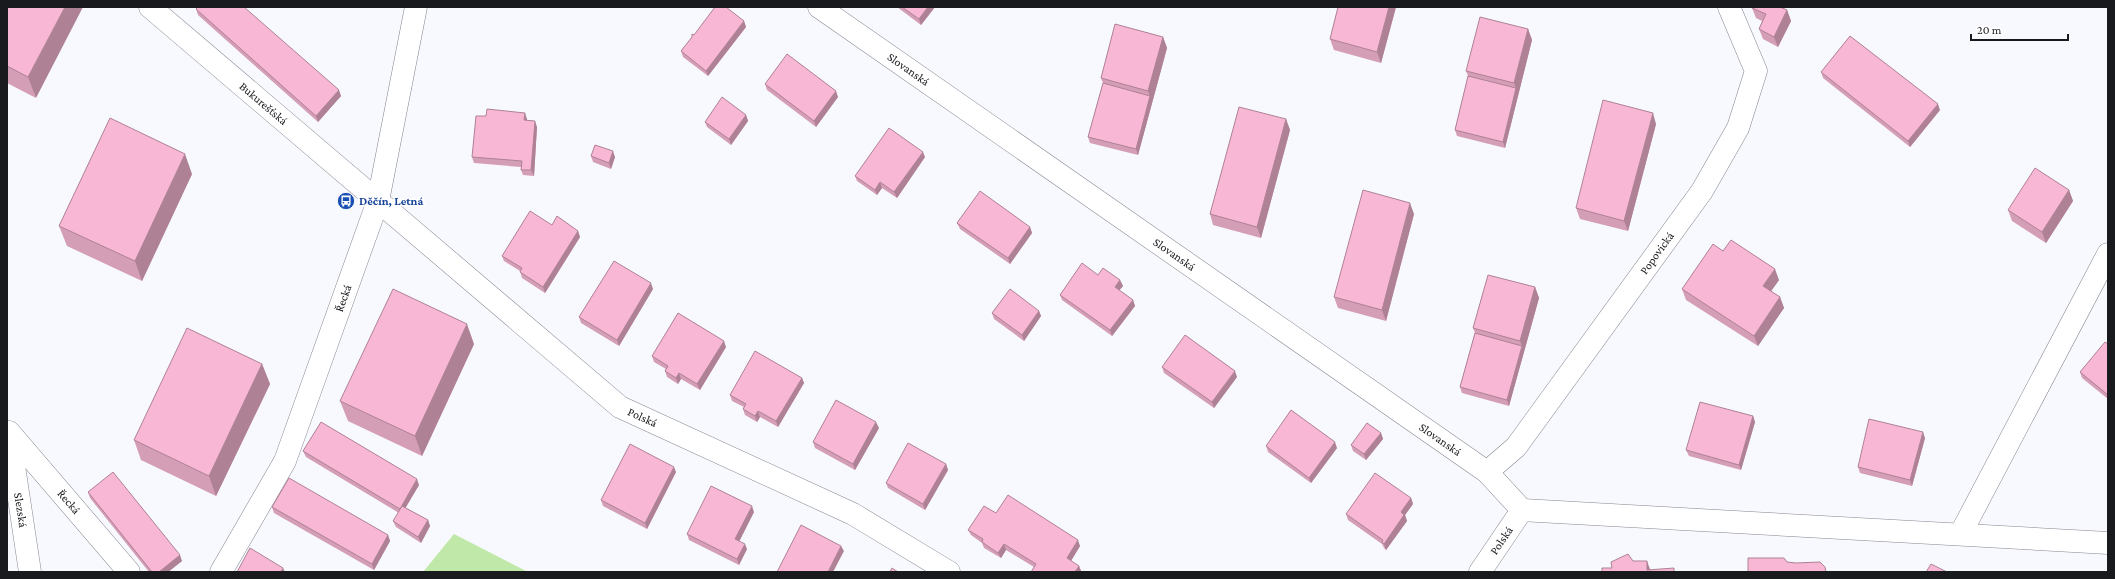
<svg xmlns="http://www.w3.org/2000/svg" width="2115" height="579" font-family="'Crimson Pro',serif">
	<rect width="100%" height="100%" fill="#f8f9fe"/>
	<path fill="#c0e8a9" d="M454,534L528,572H423Z"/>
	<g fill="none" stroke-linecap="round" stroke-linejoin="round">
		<defs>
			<g id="minor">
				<path id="s1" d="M150,7L620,407L853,514L949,572"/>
				<path id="s2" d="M819,7L1487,472L1522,510"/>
				<path id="s3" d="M9,432L129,572"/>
				<path id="s4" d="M9,433L30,572"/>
				<path id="s5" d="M1487,472L1516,447L1702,191L1738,128L1756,71L1729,7"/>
				<path d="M1522,510L2108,543"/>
				<path d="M1961,533L2108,254"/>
				<path id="s6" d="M221,572L285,461L378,201L416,7"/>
				<path id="s7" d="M1480,572L1522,510"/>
			</g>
		</defs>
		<use href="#minor" stroke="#858791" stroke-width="23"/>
		<use href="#minor" stroke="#fff" stroke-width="22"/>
	</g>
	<g fill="#d59eb7">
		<path d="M7,7L36,98L7,83Z"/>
		<path d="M897,7H935L921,25Z"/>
		<path d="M1338,7H1396L1381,63L1334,50L1330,39Z"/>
		<path d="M1752,8L1787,10L1791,21L1778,47L1763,39L1759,29L1762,21L1756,18Z"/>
		<path d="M196,9L341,96L318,122L198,15Z"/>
		<path d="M744,21L746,27L708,76L683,57L681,51L694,35Z"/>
		<path d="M1528,29L1532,40L1505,148L1457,136L1455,130L1468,76L1466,71Z"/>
		<path d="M1163,37L1167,48L1138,155L1090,143L1088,137L1103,83L1101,78Z"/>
		<path d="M1821,72L1940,110L1910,147L1823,78Z"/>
		<path d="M765,84L838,97L816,127L767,90Z"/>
		<path d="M746,115L748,121L731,145L707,127L705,122Z"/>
		<path d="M527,119V120L537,127L534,176L523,175L521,170V167L474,163L472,157Z"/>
		<path d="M1286,119L1290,130L1261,238L1213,225L1210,214Z"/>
		<path d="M1656,124L1628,231L1580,219L1576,208Z"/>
		<path d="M591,156L615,157L611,169L593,162Z"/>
		<path d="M925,157L897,198L882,188L877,195L857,181L855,176Z"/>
		<path d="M192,174L142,281L67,246L59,226Z"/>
		<path d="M2069,190L2073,201L2046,243L2012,221L2008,210Z"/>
		<path d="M1414,214L1386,321L1338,308L1334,297Z"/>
		<path d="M957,223L1030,227L1032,233L1010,264L960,229Z"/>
		<path d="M552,225L578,231L580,237L545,293L522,278L520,271L504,261L502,256Z"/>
		<path d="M1723,251L1779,280L1771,291L1780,297L1784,308L1758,346L1686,300L1682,289Z"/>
		<path d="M1098,275L1120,280L1123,286L1119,290L1133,300L1135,306L1112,336L1062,300L1060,295Z"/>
		<path d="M1535,287L1539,298L1509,406L1462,393L1460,387L1475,333L1473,328Z"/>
		<path d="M653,289L619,346L581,323L579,317Z"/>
		<path d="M1039,311L1041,316L1024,341L994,319L992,313Z"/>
		<path d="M474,344L422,456L348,421L340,401Z"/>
		<path d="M2108,344V399L2082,378L2080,372Z"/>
		<path d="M726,347L700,390L681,379L678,384L667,377L665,371L666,369L654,362L652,356Z"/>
		<path d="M262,364L270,384L216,496L141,460L134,440Z"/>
		<path d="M1162,367L1237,377L1214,408L1164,373Z"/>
		<path d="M802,378L804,383L778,427L760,417L757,422L745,415L743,409L744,407L732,401L730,395Z"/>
		<path d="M1753,416L1755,422L1741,470L1689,456L1686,450Z"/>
		<path d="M879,428L855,470L815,448L813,442Z"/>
		<path d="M1381,433L1383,439L1366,460L1353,451L1351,445Z"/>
		<path d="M1925,438L1912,486L1860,473L1858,467Z"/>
		<path d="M1266,446L1337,448L1311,483L1268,452Z"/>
		<path d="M303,451L419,485L405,508L428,520L430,526L421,543L396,527L393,521L399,513L306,457Z"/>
		<path d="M946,464L948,470L925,510L888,488L886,483Z"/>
		<path d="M676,472L647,529L603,506L601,500Z"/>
		<path d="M88,492L182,561L168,572H149L90,498Z"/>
		<path d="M1411,498L1413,504L1405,515L1407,521L1386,550L1384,548L1382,544L1348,520L1346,514Z"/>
		<path d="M272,507L388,535L390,541L374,570L274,513Z"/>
		<path d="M754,512L739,541L747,549L739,565L689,540L687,534Z"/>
		<path d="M996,513L1080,546L1071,561L1079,566L1081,571L1080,572H1031L1034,567L1006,550L1001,558L984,548L982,543L971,535L968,530Z"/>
	</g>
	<g fill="#ae8195">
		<path d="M65,7H83L36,98L28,77Z"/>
		<path d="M928,7H935L921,25L919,19Z"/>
		<path d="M1389,7H1396L1381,63L1377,52Z"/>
		<path d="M1787,10L1791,21L1778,47L1774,37Z"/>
		<path d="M744,21L746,27L708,76L706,71Z"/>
		<path d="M1528,29L1532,40L1505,148L1503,142L1516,88L1514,83Z"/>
		<path d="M1163,37L1167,48L1138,155L1136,149L1150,96L1148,91Z"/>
		<path d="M339,90L341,96L318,122L316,116Z"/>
		<path d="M836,91L838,97L816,127L814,121Z"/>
		<path d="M1938,104L1940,110L1910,147L1908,141Z"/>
		<path d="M525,113L527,119V126L524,120Z"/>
		<path d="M1653,113L1656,124L1628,231L1624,221Z"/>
		<path d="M746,115L748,121L731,145L729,139Z"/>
		<path d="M1286,119L1290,130L1261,238L1257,227Z"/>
		<path d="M535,121L537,127L534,176L531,170Z"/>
		<path d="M613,151L615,157L611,169L609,163Z"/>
		<path d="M923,152L925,157L897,198L894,192Z"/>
		<path d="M185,154L192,174L142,281L135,261Z"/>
		<path d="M880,182L882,188L877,195L875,190Z"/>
		<path d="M2069,190L2073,201L2046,243L2042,232Z"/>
		<path d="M1410,203L1414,214L1386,321L1382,310Z"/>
		<path d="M1030,227L1032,233L1010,264L1008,258Z"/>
		<path d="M578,231L580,237L545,293L543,287Z"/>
		<path d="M1775,269L1779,280L1767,297L1763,286Z"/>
		<path d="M1120,280L1123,286L1117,293L1115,287Z"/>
		<path d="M651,283L653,289L619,346L617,340Z"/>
		<path d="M1535,287L1539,298L1509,406L1507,400L1522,346L1520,341Z"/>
		<path d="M1780,297L1784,308L1758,346L1754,336Z"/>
		<path d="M1133,300L1135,306L1112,336L1110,330Z"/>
		<path d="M1039,311L1041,316L1024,341L1022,335Z"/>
		<path d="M467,324L474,344L422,456L415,436Z"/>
		<path d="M724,341L726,347L700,390L697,384Z"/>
		<path d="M262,364L270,384L216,496L209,476Z"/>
		<path d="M1235,371L1237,377L1214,408L1212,402Z"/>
		<path d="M679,373L681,379L678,384L676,378Z"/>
		<path d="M802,378L804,383L778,427L776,421Z"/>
		<path d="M758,411L760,417L757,422L755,416Z"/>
		<path d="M1753,416L1755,422L1741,470L1739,465Z"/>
		<path d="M876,422L879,428L855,470L853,464Z"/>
		<path d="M1923,432L1925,438L1912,486L1910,480Z"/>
		<path d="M1381,433L1383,439L1366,460L1364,454Z"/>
		<path d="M1335,442L1337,448L1311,483L1309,478Z"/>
		<path d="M946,464L948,470L925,510L923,504Z"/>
		<path d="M674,467L676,472L647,529L645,523Z"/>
		<path d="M417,479L419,485L402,514L400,509Z"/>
		<path d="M1411,498L1413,504L1405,515L1407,521L1386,550L1384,544L1401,512Z"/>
		<path d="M752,506L754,512L738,544L735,539Z"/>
		<path d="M428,520L430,526L421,543L418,537Z"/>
		<path d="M388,535L390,541L374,570L372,564Z"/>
		<path d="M1078,540L1080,546L1069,564L1067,558Z"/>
		<path d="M745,544L747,549L739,565L737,559Z"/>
		<path d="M1004,544L1006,550L1001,558L998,553Z"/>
		<path d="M841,546L844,551L833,572H828Z"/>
		<path d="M180,555L182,561L168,572H159Z"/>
		<path d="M1647,561L1651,572L1647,570Z"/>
		<path d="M1079,566L1081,571L1080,572H1075Z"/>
		<path d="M283,568L285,572H281Z"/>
	</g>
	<g fill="#f8b8d5" stroke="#ae8195">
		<path d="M7,7H65L28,77L7,66Z"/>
		<path d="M198,7H244L339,90L316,116L196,9Z"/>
		<path d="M715,7H726L744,21L706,71L681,51L692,37V34L694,35Z"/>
		<path d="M902,7H928L919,19Z"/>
		<path d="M1338,7H1389L1377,52L1330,39Z"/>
		<path d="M1752,7H1780L1787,10L1774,37L1759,29L1766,14L1752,8Z"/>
		<path d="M1480,17L1528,29L1514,83L1466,71Z"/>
		<path d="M1115,24L1163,37L1148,91L1101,78Z"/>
		<path d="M1850,36L1938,104L1908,141L1821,72Z"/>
		<path d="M787,54L836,91L814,121L765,84Z"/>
		<path d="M1468,76L1516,88L1503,142L1455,130Z"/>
		<path d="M1103,83L1150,96L1136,149L1088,137Z"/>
		<path d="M722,97L746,115L729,139L705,122Z"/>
		<path d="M1603,100L1653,113L1624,221L1576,208Z"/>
		<path d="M1239,107L1286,119L1257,227L1210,214Z"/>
		<path d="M487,109L525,113L524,120L535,121L531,170H521L522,161L472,157L476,116H486Z"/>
		<path d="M110,118L185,154L135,261L59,226Z"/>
		<path d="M889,128L923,152L894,192L880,182L875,190L855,176Z"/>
		<path d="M595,145L613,151L609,163L591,156Z"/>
		<path d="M2035,168L2069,190L2042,232L2008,210Z"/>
		<path d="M1363,190L1410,203L1382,310L1334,297Z"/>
		<path d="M980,191L1030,227L1008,258L957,223Z"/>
		<path d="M530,211L552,225L557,216L578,231L543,287L520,272L522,268L502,256Z"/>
		<path d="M1731,240L1775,269L1763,286L1780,297L1754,336L1682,289L1713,244L1723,251Z"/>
		<path d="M614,261L651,283L617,340L579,317Z"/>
		<path d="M1082,263L1098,275L1103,268L1120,280L1115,287L1133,300L1110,330L1060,295Z"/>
		<path d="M1488,275L1535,287L1520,341L1473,328Z"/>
		<path d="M393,289L467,324L415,436L340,401Z"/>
		<path d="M1010,289L1039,311L1022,335L992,313Z"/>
		<path d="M678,313L724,341L697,384L679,373L676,378L665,371L668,366L652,356Z"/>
		<path d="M187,328L262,364L209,476L134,440Z"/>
		<path d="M1475,333L1522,346L1507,400L1460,387Z"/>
		<path d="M1185,335L1235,371L1212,402L1162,367Z"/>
		<path d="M2105,342L2108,344V395L2080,372Z"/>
		<path d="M755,351L802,378L776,421L758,411L755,416L743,409L746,404L730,395Z"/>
		<path d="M836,400L876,422L853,464L813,442Z"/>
		<path d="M1700,402L1753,416L1739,465L1686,450Z"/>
		<path d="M1291,410L1335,442L1309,478L1266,446Z"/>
		<path d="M1869,419L1923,432L1910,480L1858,467Z"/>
		<path d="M321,422L417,479L400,509L303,451Z"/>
		<path d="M1367,423L1381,433L1364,454L1351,445Z"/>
		<path d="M908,443L946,464L923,504L886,483Z"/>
		<path d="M630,444L674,467L645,523L601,500Z"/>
		<path d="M113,472L180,555L159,572H152L88,492Z"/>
		<path d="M1375,473L1411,498L1401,512L1404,515L1384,544L1382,542L1383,540L1346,514Z"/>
		<path d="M289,478L388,535L372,564L272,507Z"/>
		<path d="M711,486L752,506L735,539L745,544L737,559L687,534Z"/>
		<path d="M1008,495L1078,540L1067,558L1079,566L1075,572H1031L1036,564L1004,544L998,553L982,542L983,539L968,530L984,506L996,513Z"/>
		<path d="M402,506L428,520L418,537L393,521Z"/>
		<path d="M801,525L841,546L828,572H777Z"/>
		<path d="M250,548L283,568L281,572H237Z"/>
		<path d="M1628,554L1633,561H1647V570L1674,568V572H1602V568H1612L1611,562Z"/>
		<path d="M1748,558H1784L1787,562L1796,563L1820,562L1825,567L1826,572H1748Z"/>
		<path d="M1931,564L1947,572H1926Z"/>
		<path d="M892,568L898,572H890Z"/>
	</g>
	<defs>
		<symbol id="bus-disc" viewBox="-11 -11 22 22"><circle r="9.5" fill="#1a4fb4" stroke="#fff"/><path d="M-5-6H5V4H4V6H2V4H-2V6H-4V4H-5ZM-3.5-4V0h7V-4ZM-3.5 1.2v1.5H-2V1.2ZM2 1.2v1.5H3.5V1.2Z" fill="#fff"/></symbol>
	</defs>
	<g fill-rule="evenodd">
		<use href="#bus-disc" x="336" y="191" width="20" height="20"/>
	</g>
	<g text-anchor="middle" stroke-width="3.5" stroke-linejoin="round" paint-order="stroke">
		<g font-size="12" fill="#191a1e" stroke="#fff">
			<text dy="4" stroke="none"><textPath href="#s2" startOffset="109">Slovanská</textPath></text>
			<text dy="4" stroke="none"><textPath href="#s1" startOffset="149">Bukurešťská</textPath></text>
			<text dy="4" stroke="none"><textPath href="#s5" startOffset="278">Popovická</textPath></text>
			<text dy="4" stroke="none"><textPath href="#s2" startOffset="433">Slovanská</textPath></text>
			<text dy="4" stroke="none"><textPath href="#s6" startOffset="301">Řecká</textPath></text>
			<text dy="4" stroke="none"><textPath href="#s1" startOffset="642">Polská</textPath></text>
			<text dy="4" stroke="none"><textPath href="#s2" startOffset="757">Slovanská</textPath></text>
			<text dy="4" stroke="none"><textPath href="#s3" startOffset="92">Řecká</textPath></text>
			<text dy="4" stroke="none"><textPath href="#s4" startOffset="78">Slezská</textPath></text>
			<text dy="4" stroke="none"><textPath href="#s7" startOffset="38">Polská</textPath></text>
		</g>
		<g font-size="12" font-weight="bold" fill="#164399" stroke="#fff" text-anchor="start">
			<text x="359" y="205">Děčín, Letná</text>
		</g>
	</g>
	<rect width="2115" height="579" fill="none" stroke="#191a1e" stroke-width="16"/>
	<path d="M1971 34v6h97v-6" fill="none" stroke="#191a1e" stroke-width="2"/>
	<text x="1977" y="34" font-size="12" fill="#191a1e" stroke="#ffffff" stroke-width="3" paint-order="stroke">20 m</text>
</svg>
